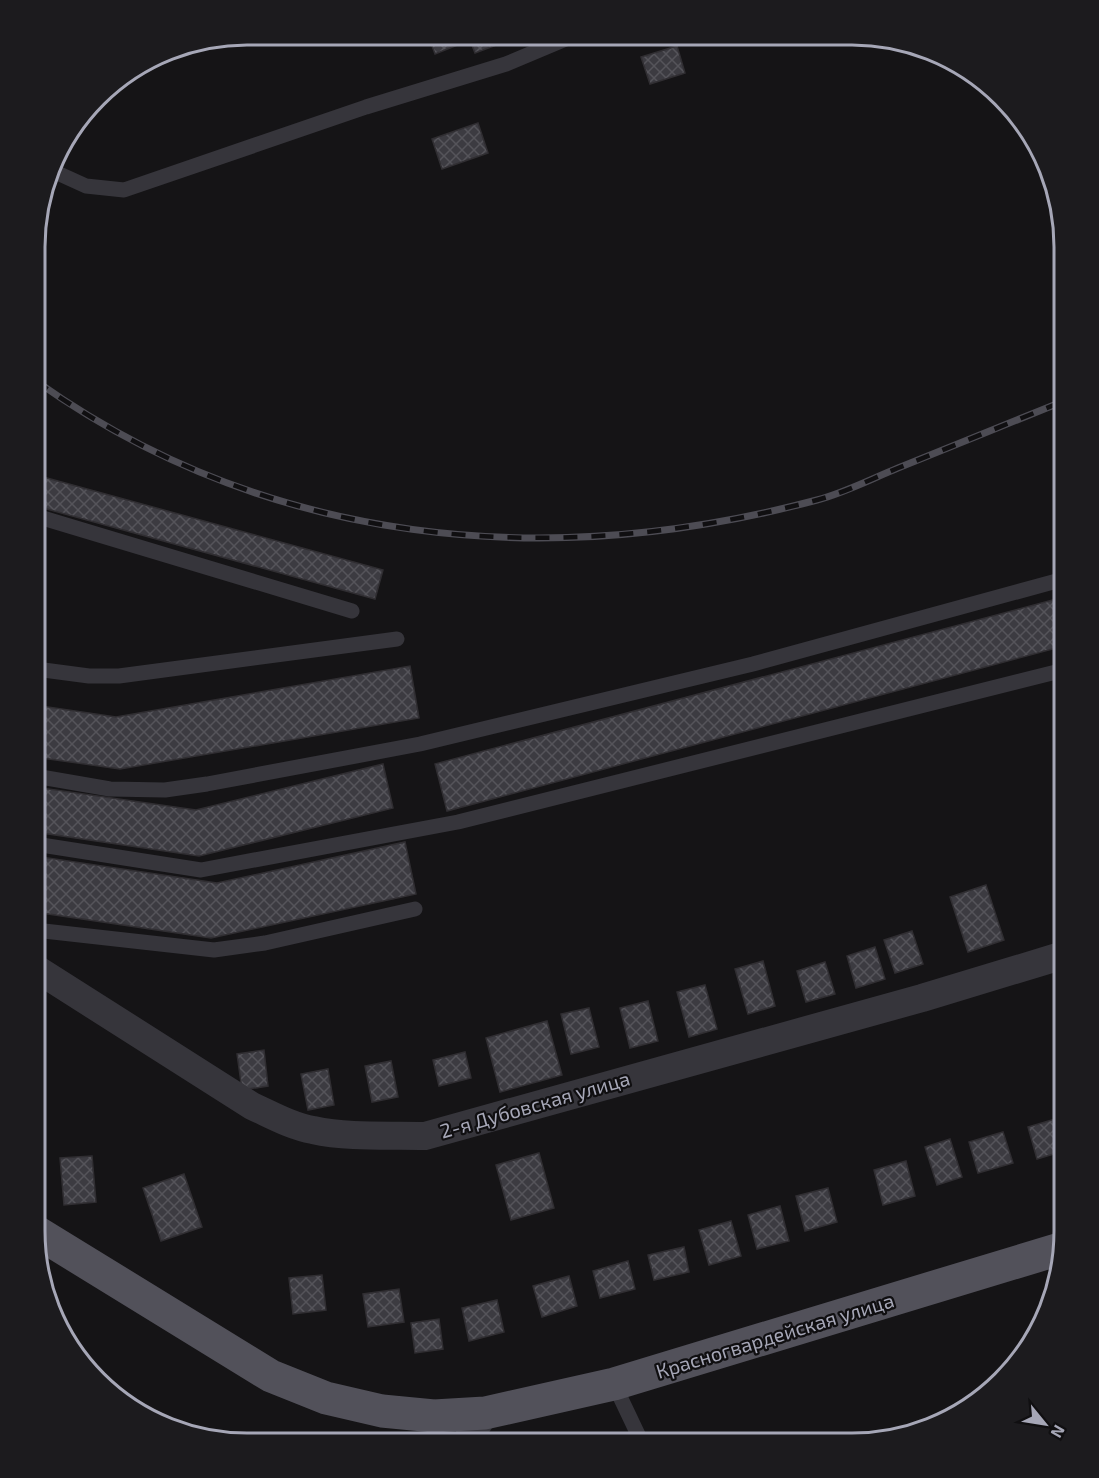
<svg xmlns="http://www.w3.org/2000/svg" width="1099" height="1478" font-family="'Exo 2',sans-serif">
	<defs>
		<pattern id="building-cross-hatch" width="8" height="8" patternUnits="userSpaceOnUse" patternTransform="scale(1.5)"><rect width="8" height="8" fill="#3c3b41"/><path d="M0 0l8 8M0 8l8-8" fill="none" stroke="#55545a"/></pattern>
	</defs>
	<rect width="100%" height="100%" fill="#151416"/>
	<g fill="url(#building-cross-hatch)" stroke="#302e32" stroke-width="1.5">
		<path d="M428,35H523L475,53L470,40L435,54Z"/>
		<path d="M677,46L685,73L650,84L641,57Z"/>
		<path d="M478,123L488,153L442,169L432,139Z"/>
		<path d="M36,475L383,570L375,599L36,506Z"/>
		<path d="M1064,597V646L447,811L435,764Z"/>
		<path d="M410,666L419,718L120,769L35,757V705L116,717Z"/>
		<path d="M383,764L393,808L199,856L35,832V787L196,810Z"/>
		<path d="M405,842L416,894L211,938L35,912V856L217,883Z"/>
		<path d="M986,885L1004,940L968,952L950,897Z"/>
		<path d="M912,931L923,964L895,973L884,940Z"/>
		<path d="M875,947L885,979L856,988L847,956Z"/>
		<path d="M763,961L775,1006L748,1014L735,969Z"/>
		<path d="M825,962L835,994L806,1002L797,971Z"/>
		<path d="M705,985L717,1029L689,1037L677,992Z"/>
		<path d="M648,1001L658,1041L630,1048L620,1008Z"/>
		<path d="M589,1008L599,1047L571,1054L561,1014Z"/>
		<path d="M547,1021L562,1075L500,1092L486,1038Z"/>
		<path d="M264,1050L268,1086L242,1090L237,1054Z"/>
		<path d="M465,1052L471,1078L439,1086L433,1060Z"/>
		<path d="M391,1061L398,1097L372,1102L365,1066Z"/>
		<path d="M328,1069L334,1105L308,1110L301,1074Z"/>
		<path d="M1062,1117L1064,1151L1037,1159L1028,1127Z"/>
		<path d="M1003,1132L1013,1163L978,1173L969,1142Z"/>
		<path d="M950,1139L962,1177L937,1185L925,1147Z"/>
		<path d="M539,1153L554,1208L511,1220L496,1165Z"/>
		<path d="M92,1156L96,1202L64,1205L60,1158Z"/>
		<path d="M906,1161L915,1196L883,1205L874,1170Z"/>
		<path d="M184,1174L202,1227L161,1241L143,1188Z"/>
		<path d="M828,1188L837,1222L805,1231L796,1196Z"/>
		<path d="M780,1206L789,1241L757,1249L748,1215Z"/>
		<path d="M731,1221L741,1256L709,1265L699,1230Z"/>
		<path d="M684,1247L689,1272L654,1280L648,1255Z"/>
		<path d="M628,1261L635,1289L600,1298L593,1271Z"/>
		<path d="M322,1275L326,1310L293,1314L289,1278Z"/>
		<path d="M569,1276L577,1306L542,1317L533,1286Z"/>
		<path d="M399,1289L404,1322L368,1327L363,1294Z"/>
		<path d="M497,1300L504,1332L469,1341L462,1308Z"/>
		<path d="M439,1319L443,1349L415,1353L411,1323Z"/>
	</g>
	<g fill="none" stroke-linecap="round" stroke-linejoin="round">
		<g stroke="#36353b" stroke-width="15">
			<path d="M53,171L86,186L124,190L366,107L506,64L575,35"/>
			<path d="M36,516L352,611"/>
			<path d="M36,669L89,676H119L397,639"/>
			<path d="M35,776L110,789L165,790L207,784L420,744L753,664L1064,579"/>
			<path d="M35,844L201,870L458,822L1064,670"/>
			<path d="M35,930L214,950L265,943L415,909"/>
			<path d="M614,1384L642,1443"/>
		</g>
		<g stroke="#36353b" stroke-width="28">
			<path d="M35,968L252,1106C272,1115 291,1126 313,1130C349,1138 388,1135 425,1136L922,998L1064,955"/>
			<path d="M466,1442L485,1413"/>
		</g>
		<path stroke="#52515a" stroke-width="33" d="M35,1231L271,1376L326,1398L382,1411L434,1416L485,1413L614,1384L1063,1248"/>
		<defs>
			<path id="rail" d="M36,381C268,546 547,572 817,500C844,493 871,479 898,468C953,446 1009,423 1064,401"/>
		</defs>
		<use href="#rail" stroke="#4d4c54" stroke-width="7"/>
		<use href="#rail" stroke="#100f11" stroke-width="4.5" stroke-dasharray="14" stroke-linecap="butt"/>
	</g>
	<g text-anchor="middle" stroke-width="4.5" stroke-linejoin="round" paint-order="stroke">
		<g font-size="20" fill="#a6a7b7" stroke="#100f11">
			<text transform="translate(535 1105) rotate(-16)" y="7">2-я Дубовская улица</text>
			<text transform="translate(775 1336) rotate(-17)" y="7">Красногвардейская улица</text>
		</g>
	</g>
	<path d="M0 0H1099V1478H0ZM247 45H852A202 202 0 0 1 1054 247V1231A202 202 0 0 1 852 1433H247A202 202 0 0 1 45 1231V247A202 202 0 0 1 247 45Z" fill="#1c1b1e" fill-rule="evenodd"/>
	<path fill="none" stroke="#a6a7b7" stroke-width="3" d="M247 45H852A202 202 0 0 1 1054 247V1231A202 202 0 0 1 852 1433H247A202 202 0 0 1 45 1231V247A202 202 0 0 1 247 45Z"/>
	<g transform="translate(1045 1424) rotate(120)" stroke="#100f11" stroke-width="4.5" paint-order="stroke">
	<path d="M0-4.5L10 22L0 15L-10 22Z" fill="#a6a7b7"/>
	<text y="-9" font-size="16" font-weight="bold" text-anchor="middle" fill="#a6a7b7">N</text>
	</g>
</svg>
